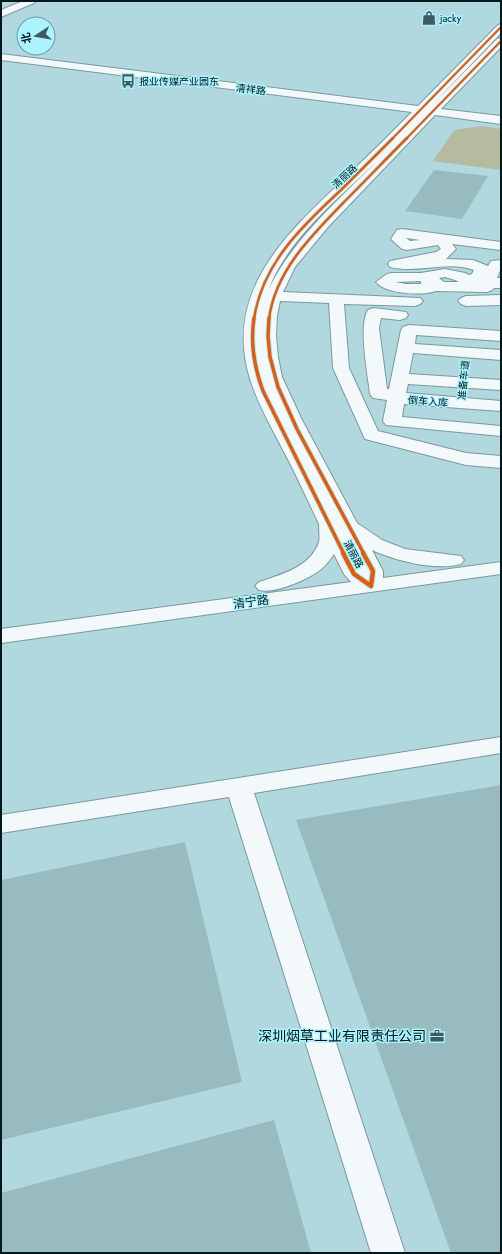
<svg xmlns="http://www.w3.org/2000/svg" width="502" height="1254" font-family="Jost,'Noto Sans SC',sans-serif">
	<rect width="100%" height="100%" fill="#b1d8de"/>
	<path fill="#b6bb9f" d="M482,126L501,129V170L433,161L454,130Z"/>
	<g fill="#98bbc0">
		<path d="M434,170L488,176L462,219L405,211Z"/>
		<path d="M501,785V1253H451L296,820Z"/>
		<path d="M185,842L242,1082L1,1140V880Z"/>
		<path d="M274,1120L311,1253H1V1193Z"/>
	</g>
	<g fill="none" stroke-linecap="round" stroke-linejoin="round">
		<defs>
			<g id="minor">
				<path d="M23,1H36L34,3L1,17V10Z"/>
				<path d="M501,24V33L430,107L497,39L501,38V47L441,109L501,116V124L435,115L328,227L295,267L283,292L420,298L423,301L420,304L415,306L344,304L349,368L378,431L466,453L501,456V468L466,465L365,439L333,368L329,303L280,301L277,316L276,336L278,357L282,377L301,418L357,523L382,540L405,549L461,556L464,560L461,564C436,571 396,561 372,550L383,571V578L501,562V574L1,643V629L351,582L344,574L334,554C330,560 325,566 320,570C307,580 274,594 259,590L255,586L259,582C280,575 311,567 319,542C320,537 319,530 319,524C307,499 296,474 283,450C271,427 258,404 250,379C223,292 286,234 343,180C366,158 389,135 412,112L1,60V54L418,106L498,25ZM381,157C342,197 291,240 268,291C287,238 342,196 381,157Z"/>
				<path d="M402,229L501,242V250L452,244L456,249L446,259L473,260L488,266L491,261L501,260V268L497,278H501V288H494L492,290L487,292L436,291C423,296 385,294 376,282L387,274L392,273H421L445,269L465,273L469,275L472,274L474,270C447,260 417,274 390,267L388,264L390,261L436,252L441,249L438,245L407,250L402,249L391,239L397,230ZM406,238L420,240L410,241ZM445,277L455,280L459,282H444L439,278ZM421,281V284H406L395,282Z"/>
				<path d="M501,295V305L466,306L461,304L458,301L461,298L466,296Z"/>
				<path d="M374,308L406,312L408,315L406,318L400,320L381,318L379,328L387,389H389L401,330L403,327L409,325L501,331V341L416,335L415,344L501,350V360L413,353L409,374L501,380V390L408,384L406,393L501,401V411L404,404L402,417L501,426V436L386,425L383,421L387,400L373,398L370,394C368,375 358,325 368,310Z"/>
				<path d="M501,737V753L254,793L405,1253H371L229,797L1,833V815Z"/>
			</g>
		</defs>
		<use href="#minor" stroke="#79999d" stroke-width="2"/>
		<use href="#minor" fill="#f3f9fa" fill-rule="evenodd"/>
		<defs>
			<g id="cycleway-far3">
				<path d="M392,139L501,27"/>
				<path d="M406,139L501,41"/>
			</g>
			<g id="cycleway-far2">
				<path d="M254,319C262,264 302,226 341,190C358,173 376,155 393,138"/>
				<path d="M269,319C275,270 314,233 347,199C367,179 387,158 407,138"/>
			</g>
			<g id="cycleway-far1">
				<path d="M254,318C250,344 254,367 263,391L344,554"/>
				<path d="M269,318L268,336L270,357L278,387L297,429L364,554"/>
			</g>
			<path id="cycleway" d="M343,553L354,574L371,586L373,571L363,553"/>
		</defs>
		<use href="#cycleway-far3" stroke="#abf3fe" stroke-width="3"/>
		<use href="#cycleway-far2" stroke="#abf3fe" stroke-width="4"/>
		<use href="#cycleway-far1" stroke="#abf3fe" stroke-width="5.5"/>
		<use href="#cycleway" stroke="#abf3fe" stroke-width="7"/>
		<use href="#cycleway-far3" stroke="#e8590c" stroke-width="2"/>
		<use href="#cycleway-far2" stroke="#e8590c" stroke-width="2.5"/>
		<use href="#cycleway-far1" stroke="#e8590c" stroke-width="3.5"/>
		<use href="#cycleway" stroke="#e8590c" stroke-width="4.5"/>
	</g>
	<defs>
		<symbol id="shop-bare" viewBox="-9 -9 18 18"><path d="M-5-2.5h2.3a2.7 3.5 0 0 1 5.4 0H5L5.5 6h-11ZM-1.5-2.5h3a1.5 2.3 0 0 0-3 0Z" fill="#3e5b60" stroke="#abf3fe" stroke-width="2.5" paint-order="stroke"/></symbol>
		<symbol id="bus-bare" viewBox="-9 -9 18 18"><path d="M-5-6H5V4H4V6H2V4H-2V6H-4V4H-5ZM-3.5-4V0h7V-4ZM-3.5 1.2v1.5H-2V1.2ZM2 1.2v1.5H3.5V1.2Z" fill="#3e5b60" stroke="#abf3fe" stroke-width="2.5" paint-order="stroke"/></symbol>
		<symbol id="office-bare" viewBox="-9 -9 18 18"><path d="M-6-3h4V-5.5h4V-3h4V5H-6ZM-1-4.5V-3h2v-1.5ZM-6 0V1H6V0Z" fill="#3e5b60" stroke="#abf3fe" stroke-width="2.5" paint-order="stroke"/></symbol>
	</defs>
	<g fill-rule="evenodd">
		<use href="#shop-bare" x="419" y="8" width="20" height="20"/>
		<use href="#bus-bare" x="118" y="71" width="20" height="20"/>
		<use href="#office-bare" x="427" y="1026" width="20" height="20"/>
	</g>
	<g text-anchor="middle" stroke-width="3" stroke-linejoin="round" paint-order="stroke">
		<g font-size="10" fill="#00181c" stroke="#abf3fe" text-anchor="start">
			<text x="440" y="22">jacky</text>
			<text x="139" y="85">报业传媒产业园东</text>
		</g>
		<g font-size="10" fill="#00181c" stroke="#abf3fe">
			<text transform="translate(251 89) rotate(7)" y="4">清祥路</text>
			<text transform="translate(344 176) rotate(-44)" y="4">清丽路</text>
			<text transform="translate(463 380) rotate(-84)" y="4">准备车道</text>
			<text transform="translate(428 401) rotate(4)" y="4">倒车入库</text>
			<text transform="translate(354 554) rotate(62)" y="4">清丽路</text>
		</g>
		<g font-size="12" fill="#00181c" stroke="#abf3fe">
			<text transform="translate(251 602) rotate(-8)" y="4">清宁路</text>
		</g>
		<g font-size="14" fill="#00181c" stroke="#abf3fe" text-anchor="end">
			<text x="426" y="1041">深圳烟草工业有限责任公司</text>
		</g>
	</g>
	<rect width="502" height="1254" fill="none" stroke="#00181c" stroke-width="4"/>
	<g transform="translate(36 36) rotate(258)"><circle r="19" fill="#abf3fe" stroke="#679ba4"/>
	<path d="M0-3L7 15L0 10L-7 15Z" fill="#3e5b60"/>
	<text y="-6" font-size="11" font-weight="bold" text-anchor="middle" fill="#00181c">北</text>
	</g>
</svg>
